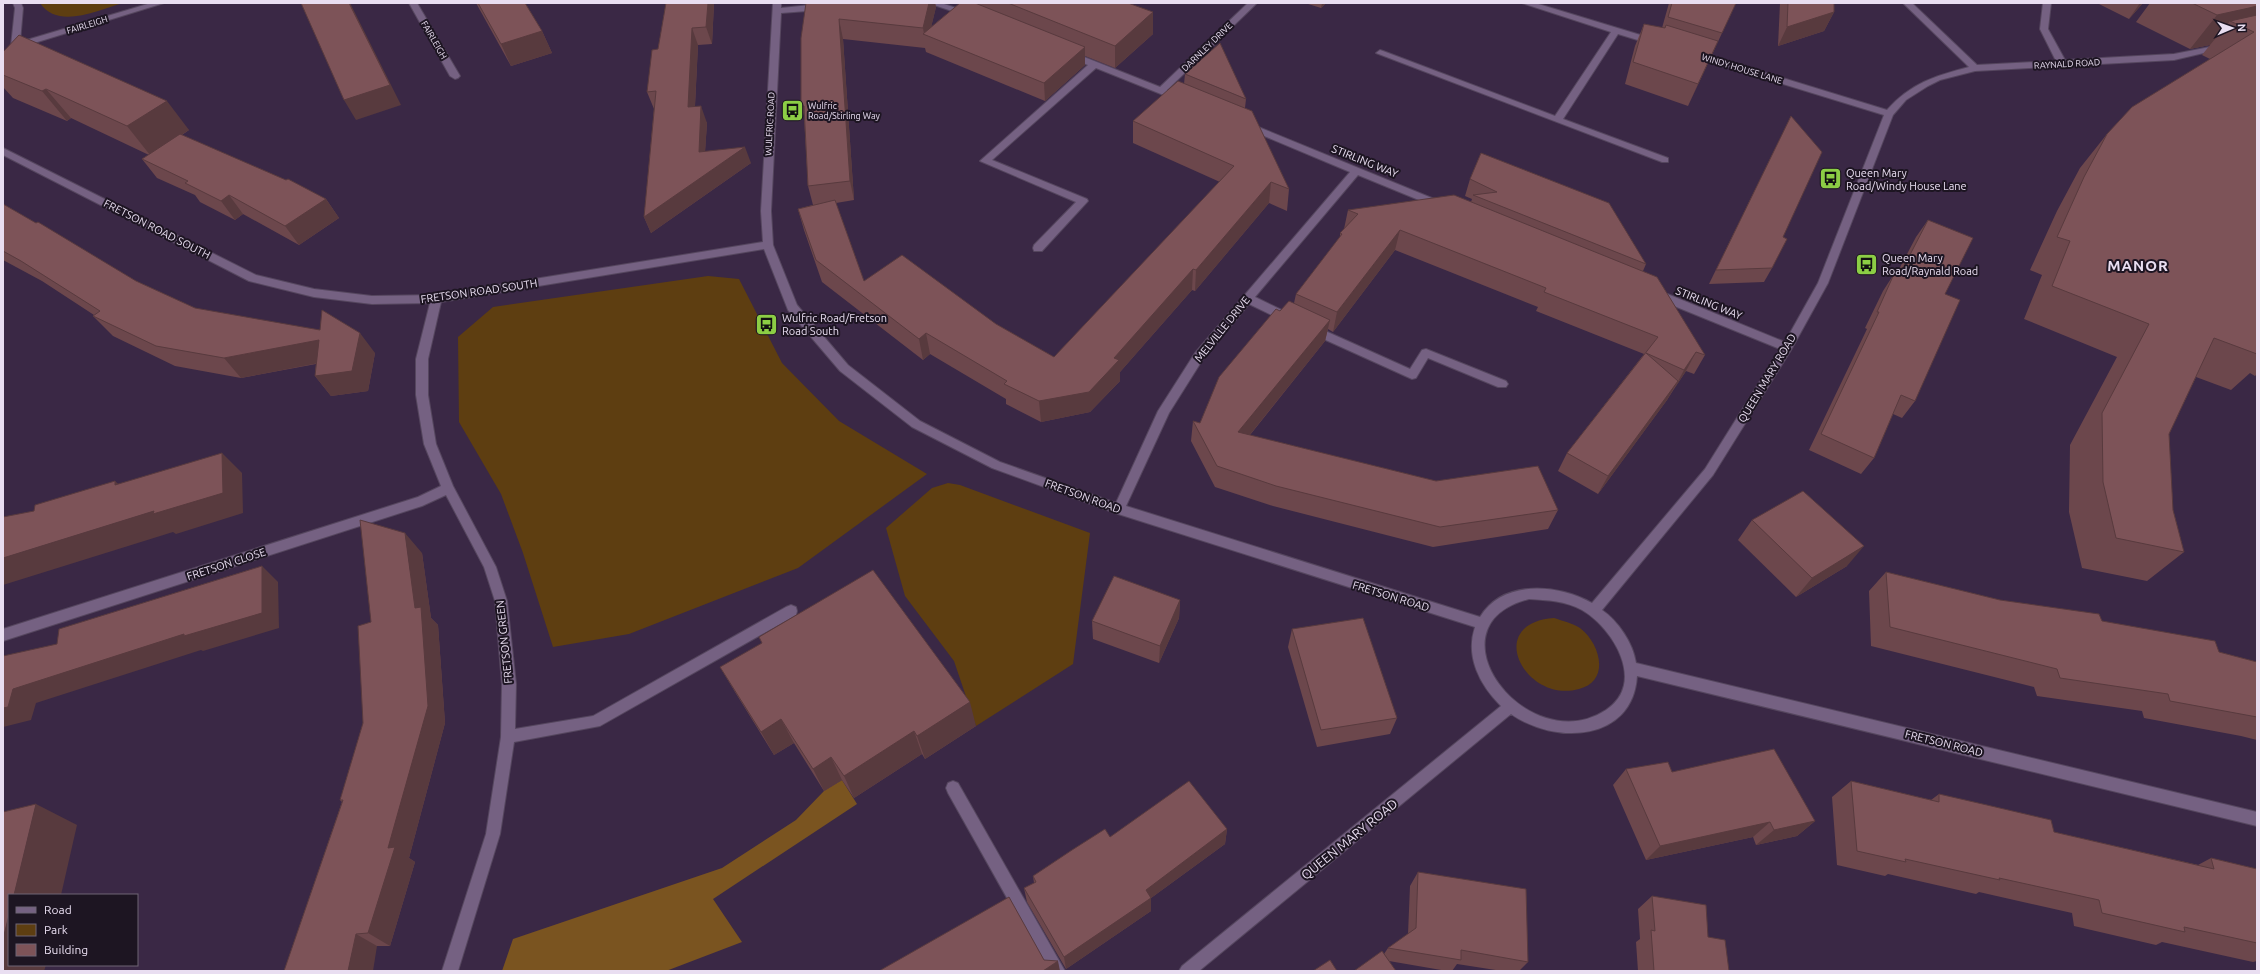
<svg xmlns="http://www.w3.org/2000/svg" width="2260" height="974" font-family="Ubuntu,sans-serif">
	<rect width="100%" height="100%" fill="#3a2845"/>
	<g fill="#5e3e11">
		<path d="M40,3H123C98,10 58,30 40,3Z"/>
		<path d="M708,276L739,279L782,363L839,421L927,474L798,568L629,634L553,647L523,553L501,494L459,422L458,337L493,307Z"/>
		<path d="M948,483L960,485L1090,533L1073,664L976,726L954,661L905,596L886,528L932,488Z"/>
		<path d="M1554,618C1563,621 1572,623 1580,628C1600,643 1611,681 1579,689C1525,704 1483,623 1554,618Z"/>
	</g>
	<path fill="#7a5420" d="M842,780L857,804L713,899L742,942L666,971H502L513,939L722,868L796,820L824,791Z"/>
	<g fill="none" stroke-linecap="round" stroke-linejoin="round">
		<defs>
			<g id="minor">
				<path d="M13,3H21L23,8L20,42L151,3H164L18,48L6,66L3,67V57L11,46L15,8Z"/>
				<path d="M409,3H417L460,76L458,78L455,79L450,76Z"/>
				<path d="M773,3H781V8L820,4L824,7L820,10L781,13L771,211L773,245L797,305L848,365L920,421L1000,462L1116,503L1158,411L1195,353L1350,172L1245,128V124H1251L1444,203V207H1436L1358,175L1255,297L1292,315L1293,318L1292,321H1284L1249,304L1203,359L1169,413L1126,506L1480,617C1503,579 1558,584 1592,603L1705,469L1780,349L1652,297L1651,294L1652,291H1660L1785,342L1818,283L1884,115L1692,56V52H1698L1887,110C1911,83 1935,76 1969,67L1903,3H1912L1977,65L2056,61L2040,29L2043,3H2051L2048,29L2065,60L2174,54L2225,44V48L2174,60L1975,71L1940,80L1928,86L1906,100L1893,115L1828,283L1791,350L1713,475L1602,610C1618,621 1633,643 1636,663L2257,812V826L1637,676C1633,742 1555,745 1511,714L1199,971H1179L1182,966L1501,706C1480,685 1465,657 1475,627L1115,513L992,468L912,427L840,371L788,310L764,249L441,302L428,359V395L436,444L453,486L496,567L507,601L516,684L515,729L593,716L786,607L791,605L796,607L797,611L796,615L600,726L514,742L500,834L458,971H442L486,834L501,737L502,684L495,601L484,567L446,495L422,506L3,641V629L418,497L441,486L424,444L416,395V359L430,303L372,304L314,297L249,281L3,155V148L256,275L314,289L372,296L436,295L763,242L761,211ZM1529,599C1547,600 1566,601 1582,610C1613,628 1647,683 1606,710C1528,761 1424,626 1529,599Z"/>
				<path d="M928,3H941L971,13L967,16Z"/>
				<path d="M1248,3H1257L1167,90L1182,96V100H1176L1096,68L992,160L1087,199L1088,201L1042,251H1034L1033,248L1034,245L1076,202L980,161L1088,65L1068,57V53H1074L1160,87Z"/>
				<path d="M1522,3H1535L1657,40L1658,42L1654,45L1618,34L1563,119L1668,158V162H1662L1376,53L1380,50L1383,51L1555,116L1611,32Z"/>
				<path d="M1312,325L1410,369L1422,350L1426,349L1506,381L1508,384L1506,387H1498L1428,358L1416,378L1412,379L1308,332L1307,329Z"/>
				<path d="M953,781L958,783L1065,971H1048L948,793L946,788L948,783Z"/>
			</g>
		</defs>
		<use href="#minor" stroke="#55465e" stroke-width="2"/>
		<use href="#minor" fill="#756182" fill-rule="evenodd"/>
	</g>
	<g fill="#6c474c">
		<path d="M476,3H525L542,31L552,53L511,66Z"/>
		<path d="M666,3H714L712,44L698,45L695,106L707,123L705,151L751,163L651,233L644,217L654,109L647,92L658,49Z"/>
		<path d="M806,3H935L936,7L931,27L960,3H1128L1153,34L1115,68L1085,56V65L1045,101L926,52L925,48L843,39L854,200L836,203L864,281L996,324L1054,357L1220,182L1133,143V121L1184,84L1185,74L1246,99L1245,108L1289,189L1287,211L1269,203L1195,291L1192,290L1120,372V381L1090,412L1041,422L1006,404V399L930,354L923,360L822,282L804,230L798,209L813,205L808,186L804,116L801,106Z"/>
		<path d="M1305,3H1326L1321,8Z"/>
		<path d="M1669,3H1736L1688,106L1625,84L1635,46L1644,24L1662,28Z"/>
		<path d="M1780,3H1834V12L1824,31L1778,46Z"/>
		<path d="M2097,3H2143L2129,19Z"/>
		<path d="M2150,3H2257V374L2255,376L2250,373L2231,390L2196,377L2169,434L2173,510L2184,552L2147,581L2082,568L2069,512L2070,445L2117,357L2024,319L2042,275L2030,270L2057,211L2080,168L2107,134L2210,59L2202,55L2210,45L2190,49L2136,22Z"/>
		<path d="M3,52L189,130L182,135L326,199L339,218L299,245L243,214L235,220L200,202L195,195L157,178L142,159L149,155L71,118L67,121L13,98L3,87Z"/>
		<path d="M1791,116L1783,237L1772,268L1764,282L1709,284Z"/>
		<path d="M1481,153L1646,264L1643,271L1705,355L1694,374L1686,371L1674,389L1667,400L1598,494L1558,471L1567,453L1644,354L1536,311L1538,307L1395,250L1333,332L1328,329L1325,341L1250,435L1436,481L1558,510L1548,529L1433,547L1273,506L1215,487L1191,441L1193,421L1200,423L1280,311L1294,303L1296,294L1340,237V233L1344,229L1348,210L1471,202L1472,199L1465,196L1470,179Z"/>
		<path d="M3,204L136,281L195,308L375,353L368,391L331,396L315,376L316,364L241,378L175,366L113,336L93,316L94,315L42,281L3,260Z"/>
		<path d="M1928,220L1945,294L1915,401L1902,418L1893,414L1874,458L1861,474L1809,450L1867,329L1865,328L1883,291L1894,274L1896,275L1916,237Z"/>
		<path d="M1752,520L1847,566L1796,597L1738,540Z"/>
		<path d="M422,553L431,618L438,625L445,723L409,858L415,862L390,946H377L284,971L342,802L340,800L363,723L371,622Z"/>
		<path d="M1886,572L2000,600L2102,621L2257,662V740L2241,736L2144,718L2142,711L2037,696L2034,687L1871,646L1869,591Z"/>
		<path d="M1180,600L1179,618L1159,663L1093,639L1092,621Z"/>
		<path d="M1292,629L1397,718L1390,734L1317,747L1288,647Z"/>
		<path d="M720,667L976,726L925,759L922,754L854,798L842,780L824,791L794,743L774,755L735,692Z"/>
		<path d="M1626,769L1672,772L1815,821L1797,836L1756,845L1753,837L1646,860L1613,785Z"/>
		<path d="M1851,781L1931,800L1939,794L2054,832L2198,865L2211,858L2257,869V961L2253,962L2162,942L2156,945L2074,926L2072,913L1979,892L1976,894L1888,874L1885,876L1837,865L1832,797Z"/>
		<path d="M1227,829L1225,844L1151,898V911L1066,969L1027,902L1024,888L1034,883L1033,876L1110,837Z"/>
		<path d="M1418,872L1528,962L1519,971H1502L1457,964L1452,971H1447L1389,961L1384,954L1388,948L1408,934L1410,886Z"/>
		<path d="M1652,896L1708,937L1729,971H1638L1636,942L1640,939L1638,909Z"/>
	</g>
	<g fill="#583a3e">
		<path d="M349,3H350L401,105L356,120L344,100Z"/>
		<path d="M708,3H714L712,44L706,27Z"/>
		<path d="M929,3H935L936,7L929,36L924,34L923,28Z"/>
		<path d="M1322,3H1326L1321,8Z"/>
		<path d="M2140,3H2143L2129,19Z"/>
		<path d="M2257,6V30L2230,21L2210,45L2190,49L2217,15Z"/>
		<path d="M1153,12V34L1115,68V46Z"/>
		<path d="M1834,12L1824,31L1778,46L1787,27Z"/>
		<path d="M839,19L843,39L854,200L850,181Z"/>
		<path d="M692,28L698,45L694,124L688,107Z"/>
		<path d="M542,31L552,53L511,66L501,44Z"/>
		<path d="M1718,41L1708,63L1688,106L1698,84Z"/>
		<path d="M1085,47V65L1045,101L1044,83Z"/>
		<path d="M46,89L71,118L67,121L42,91Z"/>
		<path d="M167,101L189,130L150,155L127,126Z"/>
		<path d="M701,106L707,123L704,169L699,152Z"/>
		<path d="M745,147L751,163L651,233L644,217Z"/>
		<path d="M1271,182L1269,203L1195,291L1196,270Z"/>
		<path d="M229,195L243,214L235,220L221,201Z"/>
		<path d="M326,199L339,218L299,245L285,226Z"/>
		<path d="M1400,230L1395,250L1333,332L1337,312Z"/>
		<path d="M1193,269L1192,290L1120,372V381L1090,412L1041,422L1039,401L1114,358Z"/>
		<path d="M1330,320L1325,341L1236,452L1238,432Z"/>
		<path d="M360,333L375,353L368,391L331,396L315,376Z"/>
		<path d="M926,333L930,354L923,360L919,339Z"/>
		<path d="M319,340L334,360L241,378L224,358Z"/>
		<path d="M1696,352L1686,371L1674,389L1684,370Z"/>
		<path d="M1678,381L1667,400L1598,494L1608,476Z"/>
		<path d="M222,453L242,473L243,513L176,534L173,532L3,585V558L154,511Z"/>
		<path d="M115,481L138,501L115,485Z"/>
		<path d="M405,533L422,553L431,618L438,625L445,723L409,858L415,862L390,946L368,933L388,848L415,608Z"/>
		<path d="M1864,546L1847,566L1796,597L1812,578Z"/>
		<path d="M262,566L278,582L279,628L203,651L201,650L36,703L31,720L3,727V708L13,689Z"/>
		<path d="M1180,600L1179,618L1159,663L1160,646Z"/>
		<path d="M970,702L976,726L925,759L917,736Z"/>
		<path d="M781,719L794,743L774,755L761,732Z"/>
		<path d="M914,731L922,754L854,798L844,776Z"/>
		<path d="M831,757L842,780L824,791L813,769Z"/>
		<path d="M36,804L77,825L61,895H14Z"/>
		<path d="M1815,821L1797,836L1756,845L1774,830Z"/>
		<path d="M1770,822L1753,837L1646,860L1660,846Z"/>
		<path d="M1227,829L1225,844L1151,898V911L1066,969L1064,957L1146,890Z"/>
		<path d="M9,915V965H46L44,971H3V939Z"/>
		<path d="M356,934L377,946L373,971H348Z"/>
		<path d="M1058,961L1060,971H1043Z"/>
	</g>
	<g fill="#7d5358" stroke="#583a3e">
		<path d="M301,3H349L390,85L344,100Z"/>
		<path d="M478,3H525L542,31L501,44Z"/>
		<path d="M666,3H708L706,27L692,28L688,107L701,106L699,152L745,147L644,217L656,91L647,92L652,50L658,49Z"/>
		<path d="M806,3H929L923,28L839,19L850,181L808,186L804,106H801V38Z"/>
		<path d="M960,3H975L1085,47L1044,83L923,34Z"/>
		<path d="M1008,3H1128L1153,12L1115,46Z"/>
		<path d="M1672,3H1736L1722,33L1668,17Z"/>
		<path d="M1788,3H1834V12L1787,27Z"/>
		<path d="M2192,3H2257V6L2249,8L2217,15Z"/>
		<path d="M2257,15V354L2214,338L2169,434L2173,510L2184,552L2116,538L2103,482L2102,413L2149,324L2052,286L2070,241L2057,237L2084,177L2107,134L2132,107L2254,32L2230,21Z"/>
		<path d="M1644,24L1665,28L1666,25L1718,41L1698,84L1633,62Z"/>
		<path d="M19,35L167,101L127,126L46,89L42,91L3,75V52Z"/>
		<path d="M1220,43L1246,99L1185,74Z"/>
		<path d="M1178,81L1252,111L1289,189L1271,182L1196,270L1193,269L1114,358L1119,360L1089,392L1039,401L1004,384L1007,381L926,333L919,339L816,260L798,209L835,200L864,281L902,255L996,324L1054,357L1234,166L1133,121Z"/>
		<path d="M1791,116L1822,152L1783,237L1787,239L1772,268L1716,270Z"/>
		<path d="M180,134L286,180L288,179L326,199L285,226L229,195L221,201L185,183L188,181L142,159Z"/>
		<path d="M1481,153L1609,203L1646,264L1473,195L1497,192L1470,179Z"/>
		<path d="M1454,195L1657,277L1705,355L1696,352L1684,370L1646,353L1678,381L1608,476L1567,453L1658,337L1544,292L1546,288L1400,230L1337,312L1296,294L1342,234L1340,233L1358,214L1348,210Z"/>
		<path d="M3,204L36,223L38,222L136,281L195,308L320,330L322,310L360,333L352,371L315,376L319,340L224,358L156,346L93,316L100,311L21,261L3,251Z"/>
		<path d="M1928,220L1973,238L1945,294L1960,300L1915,401L1901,395L1874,458L1821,434L1879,312H1877L1894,274L1899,276Z"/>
		<path d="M1289,301L1330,320L1238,432L1436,481L1538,466L1558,510L1440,527L1276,486L1217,466L1193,421L1200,423L1219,377L1276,309L1280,311Z"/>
		<path d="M222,453L223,493L153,514L154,511L3,558V517L34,511L35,505L115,481V485Z"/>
		<path d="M1803,491L1864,546L1812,578L1752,520Z"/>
		<path d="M360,520L405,533L415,608L421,607L428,706L388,848L395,847L368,933L356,934L348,971H284L343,800H340L363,723L358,626L371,622Z"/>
		<path d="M262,566V613L184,636V634L13,689L8,707L3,708V656L57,644L59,629Z"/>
		<path d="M873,570L970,702L917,736L914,731L844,776L831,757L813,769L781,719L761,732L720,667L762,643L759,637Z"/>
		<path d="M1886,572L2000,600L2099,614L2102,621L2215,641L2219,652L2257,662V717L2170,701L2168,694L2060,678L2057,669L1890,627Z"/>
		<path d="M1114,576L1180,600L1160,646L1092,621Z"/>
		<path d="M1363,618L1397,718L1321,730L1292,629Z"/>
		<path d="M1774,749L1815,821L1774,830L1770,822L1660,846L1626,769L1668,762L1672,772Z"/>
		<path d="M1189,781L1227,829L1146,890L1151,898L1064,957L1024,888L1036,882L1033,876L1072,850L1105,829L1110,837Z"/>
		<path d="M1851,781L1939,802V794L1987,805L2051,820L2054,832L2214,869L2211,858L2257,869V943L2184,927L2185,932L2102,913L2099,900L1999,878L2000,880L1905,859L1906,862L1857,851Z"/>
		<path d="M36,804L14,895H9V915L3,939V812Z"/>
		<path d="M1418,872L1526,889L1528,962L1461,950V960L1388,948L1416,928Z"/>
		<path d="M1652,896L1706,905L1708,937L1725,940L1729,971H1654L1651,930L1655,931Z"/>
		<path d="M1009,897L1044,960L1058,961L1043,971H879Z"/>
		<path d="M1382,951L1396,971H1354Z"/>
		<path d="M1330,960L1337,971H1313Z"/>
	</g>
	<defs>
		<symbol id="bus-square" viewBox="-11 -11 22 22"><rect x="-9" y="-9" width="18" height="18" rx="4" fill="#8cce45" stroke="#1d1522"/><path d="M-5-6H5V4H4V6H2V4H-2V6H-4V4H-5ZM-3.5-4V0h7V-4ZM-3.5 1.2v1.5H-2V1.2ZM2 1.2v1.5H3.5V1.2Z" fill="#111"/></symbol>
	</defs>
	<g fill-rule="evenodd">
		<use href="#bus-square" x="780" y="98" width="25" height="25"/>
		<use href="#bus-square" x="1818" y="166" width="25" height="25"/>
		<use href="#bus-square" x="1854" y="252" width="25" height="25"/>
		<use href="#bus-square" x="754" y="312" width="25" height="25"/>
	</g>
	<g text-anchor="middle" stroke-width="4" stroke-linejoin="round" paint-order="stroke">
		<g font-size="9" fill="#e9def1" stroke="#1d1522">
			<text transform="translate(87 25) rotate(-17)" y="3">FAIRLEIGH</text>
			<text transform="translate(434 40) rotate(60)" y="3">FAIRLEIGH</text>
			<text transform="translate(1207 47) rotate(-44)" y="3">DARNLEY DRIVE</text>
			<text transform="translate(2067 64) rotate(-3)" y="3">RAYNALD ROAD</text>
			<text transform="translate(1742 69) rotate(17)" y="3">WINDY HOUSE LANE</text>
			<text transform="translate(770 124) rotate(-87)" y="3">WULFRIC ROAD</text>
		</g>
		<g font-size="9" fill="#e9def1" stroke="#1d1522" text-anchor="start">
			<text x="808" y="109">Wulfric<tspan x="808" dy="10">Road/Stirling Way</tspan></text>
		</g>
		<g font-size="11" fill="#e9def1" stroke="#1d1522">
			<text transform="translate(1365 161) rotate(22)" y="4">STIRLING WAY</text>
			<text transform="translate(157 229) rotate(27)" y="4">FRETSON ROAD SOUTH</text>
			<text transform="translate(479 291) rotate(-8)" y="4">FRETSON ROAD SOUTH</text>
			<text transform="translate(1709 303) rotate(22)" y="4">STIRLING WAY</text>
			<text transform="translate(1222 329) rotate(-51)" y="4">MELVILLE DRIVE</text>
			<text transform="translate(1767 378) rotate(-59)" y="4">QUEEN MARY ROAD</text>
			<text transform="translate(1083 496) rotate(20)" y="4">FRETSON ROAD</text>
			<text transform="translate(226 564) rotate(-18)" y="4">FRETSON CLOSE</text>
			<text transform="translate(1391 596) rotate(17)" y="4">FRETSON ROAD</text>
			<text transform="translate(504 642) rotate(-96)" y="4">FRETSON GREEN</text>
			<text transform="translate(1944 743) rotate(14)" y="4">FRETSON ROAD</text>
		</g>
		<g font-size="11" fill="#e9def1" stroke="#1d1522" text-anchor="start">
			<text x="1846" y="177">Queen Mary<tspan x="1846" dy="13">Road/Windy House Lane</tspan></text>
			<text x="1882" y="262">Queen Mary<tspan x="1882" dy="13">Road/Raynald Road</tspan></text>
			<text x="782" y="322">Wulfric Road/Fretson<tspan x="782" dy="13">Road South</tspan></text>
		</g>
		<g font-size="13" fill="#e9def1" stroke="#1d1522">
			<text transform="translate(1349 839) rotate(-39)" y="5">QUEEN MARY ROAD</text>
		</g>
		<g font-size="15" font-weight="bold" letter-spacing="1" fill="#e9def1" stroke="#1d1522">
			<text x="2138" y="271">MANOR</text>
		</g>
	</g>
	<rect width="2260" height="974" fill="none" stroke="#e9def1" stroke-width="8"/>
	<rect x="8" y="894" width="130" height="72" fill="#1d1522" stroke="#6f6575"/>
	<rect x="16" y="907" width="20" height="6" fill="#756182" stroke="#6f6575"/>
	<text x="44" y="914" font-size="12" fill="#e9def1">Road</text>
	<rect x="16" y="924" width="20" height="12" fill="#5e3e11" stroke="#6f6575"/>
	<text x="44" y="934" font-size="12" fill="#e9def1">Park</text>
	<rect x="16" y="944" width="20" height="12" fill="#7d5358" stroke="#6f6575"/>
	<text x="44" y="954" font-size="12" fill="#e9def1">Building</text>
	<g transform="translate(2232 28) rotate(88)" stroke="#1d1522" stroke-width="3" paint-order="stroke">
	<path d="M0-3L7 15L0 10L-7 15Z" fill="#e9def1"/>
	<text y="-6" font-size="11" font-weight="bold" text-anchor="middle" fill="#e9def1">N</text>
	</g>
</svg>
